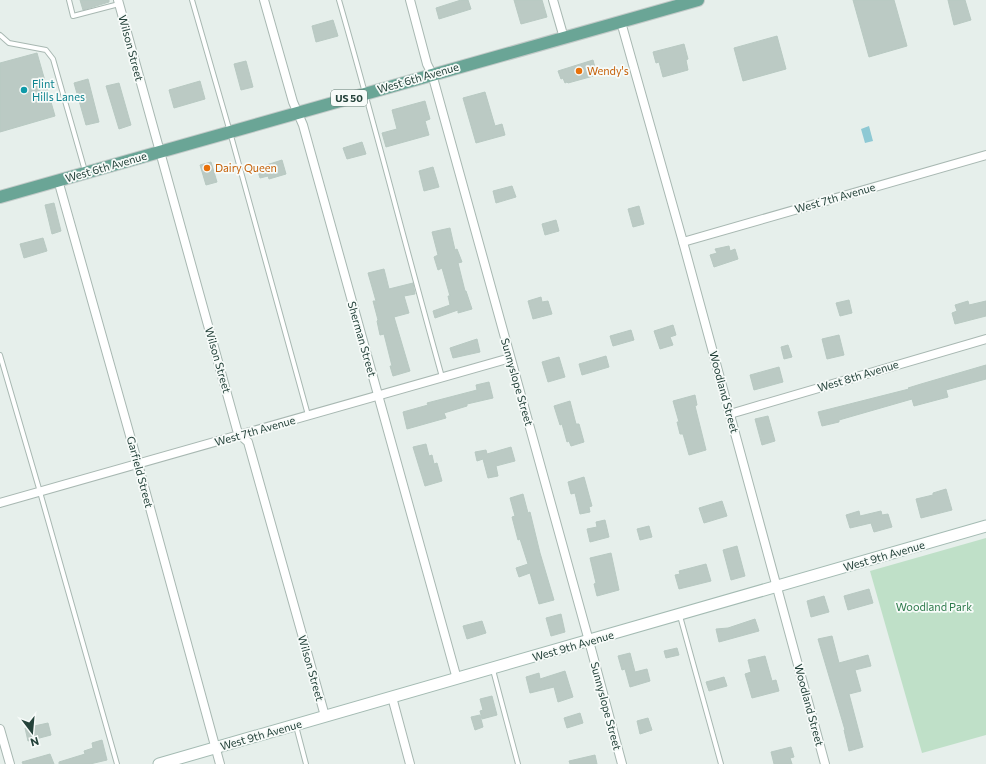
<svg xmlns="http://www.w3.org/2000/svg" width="986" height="764" font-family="Commissioner,sans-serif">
	<rect width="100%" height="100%" fill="#e6efeb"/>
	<path fill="#bfe0c8" d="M986,538V735L922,753L870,571Z"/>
	<path fill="#8ec9d4" d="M869,126L873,141L865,143L861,129Z"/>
	<g fill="#bbcac4" stroke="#b8c9c2">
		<path d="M80,0H109V2L83,10Z"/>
		<path d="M461,0H468L471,9L439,19L436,8Z"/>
		<path d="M514,0H542L547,17L521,24Z"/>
		<path d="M853,0H894L907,46L869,57Z"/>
		<path d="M948,0H965L971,20L954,25Z"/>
		<path d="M333,20L338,36L316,42L312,26Z"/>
		<path d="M777,36L786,69L743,81L734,48Z"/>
		<path d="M684,44L688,59L686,60L688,70L663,77L659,62L656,63L653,52Z"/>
		<path d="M37,53L55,116L0,132V63Z"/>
		<path d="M593,60L597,75L568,83L567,82L565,83L563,78L561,79L558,71Z"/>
		<path d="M246,61L253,87L241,90L234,64Z"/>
		<path d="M88,79L99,122L86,125L74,83Z"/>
		<path d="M200,81L205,99L174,108L169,90Z"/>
		<path d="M119,83L131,125L119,129L106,86Z"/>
		<path d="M485,92L495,126L502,124L505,135L476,143L463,98Z"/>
		<path d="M425,101L430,119L425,121L429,135L386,147L382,133L397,129L392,110Z"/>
		<path d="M362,142L366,154L347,159L343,148Z"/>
		<path d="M282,160L286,174L269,179L268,176L260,178L257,168Z"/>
		<path d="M211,162L217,182L206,185L200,165Z"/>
		<path d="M433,167L439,187L424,191L419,171Z"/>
		<path d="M512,186L516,197L496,203L493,191Z"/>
		<path d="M54,203L61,231L52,234L45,205Z"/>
		<path d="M639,206L644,224L633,227L628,209Z"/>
		<path d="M556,220L559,231L545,235L542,224Z"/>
		<path d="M450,228L455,250L457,249L462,262L458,263L465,291H466L472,309L458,313V310L435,318L433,311L450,305L448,296H450L442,268L438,270L434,257L438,255L432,232Z"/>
		<path d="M43,238L47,251L24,258L20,244Z"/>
		<path d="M729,246L730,251L735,249L738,259L714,267L710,255L717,253L715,249Z"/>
		<path d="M384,269L389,289L413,283L415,294L404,296L409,313L394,317L410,371L393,376L390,366H392L384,334L380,335L377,321L378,320L373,301H376L368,273Z"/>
		<path d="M541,297L542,302L548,301L552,314L533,319L528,301Z"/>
		<path d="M849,300L852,313L840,316L836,303Z"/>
		<path d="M968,301L969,305L986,301V316L955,324L952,313L957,311L955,305Z"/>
		<path d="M673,325L676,335L670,337L673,345L660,349L654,331Z"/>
		<path d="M631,330L634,340L613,346L610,336Z"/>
		<path d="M839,335L844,355L827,359L822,339Z"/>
		<path d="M477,339L480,352L453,358L450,348Z"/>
		<path d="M788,345L792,357L784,359L781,347Z"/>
		<path d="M606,356L609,367L582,375L579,364Z"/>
		<path d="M559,357L565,377L548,382L542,362Z"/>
		<path d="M986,365V379L946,390L948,397L914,406L912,399L839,420V422L822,426L818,412L909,389L908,388L921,384Z"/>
		<path d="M779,367L783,382L754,390L750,375Z"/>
		<path d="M489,382L493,398L467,404V406L444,413L446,418L407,429L403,412L428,405L427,403L477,390L476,385Z"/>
		<path d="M695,395L697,405L695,406L706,450L689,455L683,434H680L677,422H679L673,401Z"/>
		<path d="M570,401L576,424H579L584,442L571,446L569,441L567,442L562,424L560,425L554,406Z"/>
		<path d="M768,416L775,441L762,445L755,419Z"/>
		<path d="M426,444L429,456L432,455L434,464L437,463L442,481L425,486L413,447Z"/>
		<path d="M511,447L515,461L496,466L498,476L488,478L483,459L477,461L475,452L486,450L487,454Z"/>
		<path d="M584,477L592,506L589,507L590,512L580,514L575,493L571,494L568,482Z"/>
		<path d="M946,489L952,510L921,518L916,499L933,495V493Z"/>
		<path d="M523,494L528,513L530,512L540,553L554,600L539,604L530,573L519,577L516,568L528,564L520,539L518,540L512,517L515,516L510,498Z"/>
		<path d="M722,501L727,516L704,523L699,508Z"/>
		<path d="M859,511L860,516L881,511L882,515L888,514L892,527L874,532L871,523L850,528L846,515Z"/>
		<path d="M605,520L609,537L590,542L587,529L597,527L596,522Z"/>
		<path d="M649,526L652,537L640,540L637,529Z"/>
		<path d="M737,546L745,576L731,580L723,550Z"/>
		<path d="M611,553L619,590L597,596L594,584L596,583L590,558Z"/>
		<path d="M706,564L711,581L679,589L675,575L680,574L679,571Z"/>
		<path d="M869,589L873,603L848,610L844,596Z"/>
		<path d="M824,596L829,612L811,617L807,601Z"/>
		<path d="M561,614L565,632L551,636L546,618Z"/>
		<path d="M755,619L759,631L719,642L716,629L728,628Z"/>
		<path d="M482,621L486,633L467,639L463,626Z"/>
		<path d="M832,636L839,663L868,655L871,666L855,670L861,691L849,694L863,747L849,751L844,730H845L818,639Z"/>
		<path d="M677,648L679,655L666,658L664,651Z"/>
		<path d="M630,653L635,672L647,669L650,681L630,687L625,669L622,670L618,656Z"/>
		<path d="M765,656L772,681L776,680L779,691L752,698L745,674L751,672L748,660Z"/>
		<path d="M565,671L573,697L558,702L554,687L530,693L526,677L539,673L540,679Z"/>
		<path d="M724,677L727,686L709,691L706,682Z"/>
		<path d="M492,696L497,715L482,719L480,711L483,710L480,699Z"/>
		<path d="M580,713L583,723L567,728L564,718Z"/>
		<path d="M480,715L483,727L475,730L471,717Z"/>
		<path d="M648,718L652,730L640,734L637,721Z"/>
		<path d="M48,723L51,735L28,741L25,728Z"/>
		<path d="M102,740L107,760L90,764H59V762L85,754L84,751L93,748L92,743Z"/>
		<path d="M791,747L794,757L790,758L792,764H774L771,752Z"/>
		<path d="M50,754L54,764H23L22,762Z"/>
		<path d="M595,755L597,764H570L569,761Z"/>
	</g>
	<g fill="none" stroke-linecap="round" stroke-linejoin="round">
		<defs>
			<g id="lane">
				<path d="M69,0L73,16L119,4"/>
				<path d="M192,0L230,132L308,415"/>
				<path d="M339,0C375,125 407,252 442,377"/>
				<path d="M0,35L9,43L46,50L53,59L85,171"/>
				<path d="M0,355L40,492L117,764"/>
				<path d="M680,616L721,764"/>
				<path d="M493,670L518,764"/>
				<path d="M296,726L306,764"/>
			</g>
			<g id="street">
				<path d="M118,0L237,430L240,435L248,442L325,716"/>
				<path d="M264,0L293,102L303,125L457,679"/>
				<path d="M410,0L427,64L432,74L589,641L622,764"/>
				<path d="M553,0L564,38"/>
				<path d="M621,22L683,242L825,764"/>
				<path d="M58,180L138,464L220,764"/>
				<path d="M683,242L986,155"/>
				<path d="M730,414L986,339"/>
				<path d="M0,503L510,358"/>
				<path d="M392,697L410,764"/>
				<path d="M0,729L10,764"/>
			</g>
			<path id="secondary" d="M159,764L986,526"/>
			<path id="primary" d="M0,197L698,0"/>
		</defs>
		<use href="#lane" stroke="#a8b8b2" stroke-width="6"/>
		<use href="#street" stroke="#a8b8b2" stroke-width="10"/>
		<use href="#secondary" stroke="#a4bbb3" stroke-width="13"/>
		<use href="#primary" stroke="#c2cac8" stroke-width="14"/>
		<use href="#lane" stroke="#fff" stroke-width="4"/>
		<use href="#street" stroke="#fff" stroke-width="8"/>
		<use href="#secondary" stroke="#fff" stroke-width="11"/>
		<use href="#primary" stroke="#6aa596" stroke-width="12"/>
	</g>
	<g fill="#e8710a" stroke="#f7fbf9" stroke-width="1.5">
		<circle cx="579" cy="71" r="4"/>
		<circle cx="207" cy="168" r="4"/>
	</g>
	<circle fill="#0f9aa8" stroke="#f7fbf9" stroke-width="1.5" cx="24" cy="90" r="4"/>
	<g text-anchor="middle" stroke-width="3.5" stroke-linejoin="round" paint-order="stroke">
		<rect fill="#f7fbf9" stroke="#637a73" stroke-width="1" x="331" y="90" width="36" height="16" rx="3"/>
		<g font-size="10" font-weight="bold" fill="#24423a">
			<text x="349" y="102">US 50</text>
		</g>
		<g font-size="11" fill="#24423a" stroke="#f7fbf9">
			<text transform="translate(131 48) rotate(75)" y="4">Wilson Street</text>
			<text transform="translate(418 78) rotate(-16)" y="4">West 6th Avenue</text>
			<text transform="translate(106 167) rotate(-16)" y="4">West 6th Avenue</text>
			<text transform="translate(835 198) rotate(-16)" y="4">West 7th Avenue</text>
			<text transform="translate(362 339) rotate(74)" y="4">Sherman Street</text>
			<text transform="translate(218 360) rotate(74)" y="4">Wilson Street</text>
			<text transform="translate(858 376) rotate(-17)" y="4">West 8th Avenue</text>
			<text transform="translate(517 382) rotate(74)" y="4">Sunnyslope Street</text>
			<text transform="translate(724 392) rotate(75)" y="4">Woodland Street</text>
			<text transform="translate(255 431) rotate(-16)" y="4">West 7th Avenue</text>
			<text transform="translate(140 472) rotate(75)" y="4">Garfield Street</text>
			<text transform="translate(884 556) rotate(-16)" y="4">West 9th Avenue</text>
			<text transform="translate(573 646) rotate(-16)" y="4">West 9th Avenue</text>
			<text transform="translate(311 668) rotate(74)" y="4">Wilson Street</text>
			<text transform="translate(809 705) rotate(75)" y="4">Woodland Street</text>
			<text transform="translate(606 706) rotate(75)" y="4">Sunnyslope Street</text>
			<text transform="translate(261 735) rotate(-16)" y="4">West 9th Avenue</text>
		</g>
		<g font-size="11" fill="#c56008" stroke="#f7fbf9" text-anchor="start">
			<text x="587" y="75">Wendy's</text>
			<text x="215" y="172">Dairy Queen</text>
		</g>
		<g font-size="11" fill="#0d838f" stroke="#f7fbf9" text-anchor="start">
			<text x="32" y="88">Flint<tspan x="32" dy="13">Hills Lanes</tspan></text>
		</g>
		<g font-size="11" fill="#2d7a4b" stroke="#f7fbf9">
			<text x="934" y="611">Woodland Park</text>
		</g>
	</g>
	<g transform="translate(32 732) rotate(164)" stroke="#f7fbf9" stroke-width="3" paint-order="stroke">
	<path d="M0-3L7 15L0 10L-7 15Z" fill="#24423a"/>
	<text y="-6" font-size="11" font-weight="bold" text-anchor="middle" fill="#24423a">N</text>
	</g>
</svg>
